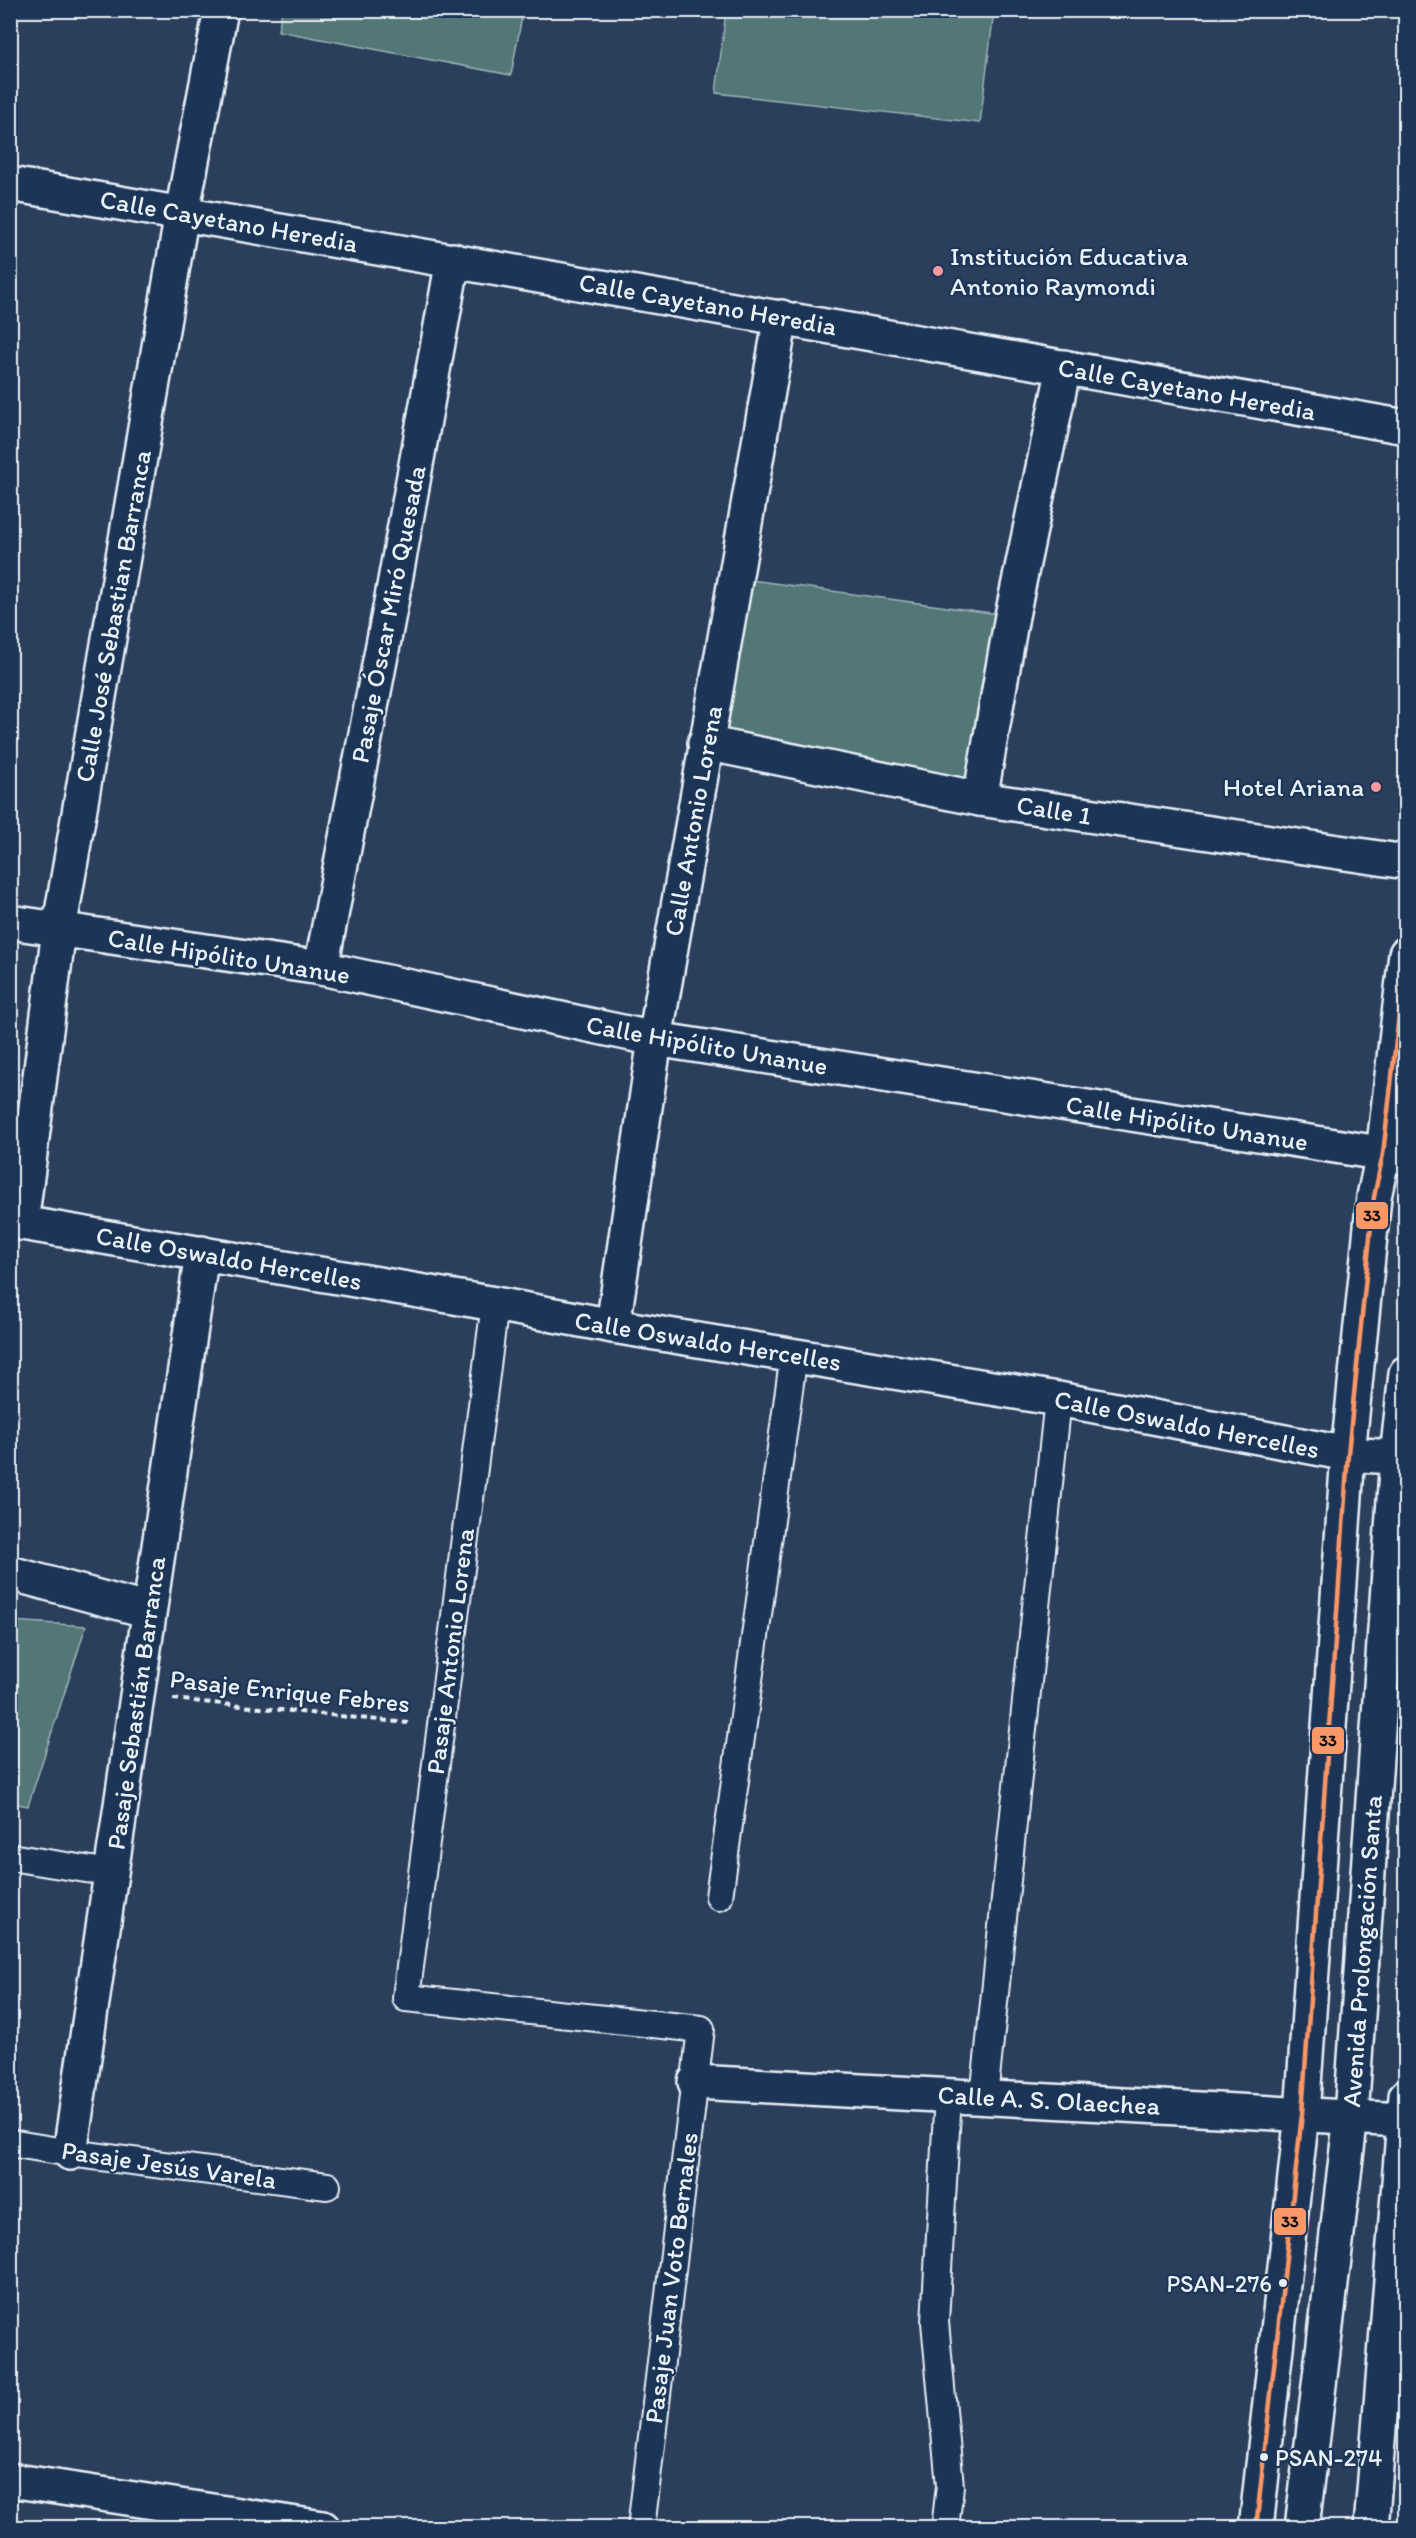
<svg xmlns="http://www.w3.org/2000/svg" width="1416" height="2538" font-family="Itim,sans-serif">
	<rect width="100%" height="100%" fill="#2b3e5b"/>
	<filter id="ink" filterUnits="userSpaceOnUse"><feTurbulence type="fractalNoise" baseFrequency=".0167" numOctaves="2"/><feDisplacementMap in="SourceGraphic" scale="12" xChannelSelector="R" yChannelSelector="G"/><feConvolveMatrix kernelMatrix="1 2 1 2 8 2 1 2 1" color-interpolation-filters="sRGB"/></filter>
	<g filter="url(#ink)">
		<g fill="#527677" stroke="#9db4b8" stroke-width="1.5">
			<path d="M282,11V10L523,11L511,75L278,31Z"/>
			<path d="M726,11H994L980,123L716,93Z"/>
			<path d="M736,578L1012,616L980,799L705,743Z"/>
			<path d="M11,1621L86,1626L28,1806L11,1803Z"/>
		</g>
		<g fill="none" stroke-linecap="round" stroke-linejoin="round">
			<defs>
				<g id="pedestrian">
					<path d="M495,1304L406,1998L701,2029L641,2528"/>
					<path d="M10,1857L111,1873"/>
					<path d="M719,1897L794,1354"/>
					<path d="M984,2097L1058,1399"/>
					<path d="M10,2143L70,2153L327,2186"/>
					<path d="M945,2528L950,2486L935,2322L948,2095"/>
				</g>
				<g id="minor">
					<path d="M10,184L1406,427"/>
					<path d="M705,743L980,799L1406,862"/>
					<path d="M980,799L1012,616L1064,367"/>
					<path d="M10,922L321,968L655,1039L1405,1157"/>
					<path d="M321,968L391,603L453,260"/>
					<path d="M10,1221L495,1304L613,1326L1058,1399L1348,1454L1406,1458"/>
					<path d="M21,1223L59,930L182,213L221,10"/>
					<path d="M613,1326L655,1039L781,317"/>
					<path d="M10,1573L149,1611"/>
					<path d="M695,2082L1403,2120"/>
					<path d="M70,2153L202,1253"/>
					<path d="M10,2480L323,2528"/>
					<path d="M1256,2528L1302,2114L1348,1454L1374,1197L1383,1154L1406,954"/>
				</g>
				<g id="tertiary">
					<path d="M1302,2528L1351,2116L1397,1457L1406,1373"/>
					<path d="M1371,2528L1406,2096"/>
				</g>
			</defs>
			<use href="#pedestrian" stroke="#e8f1f8" stroke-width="30"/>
			<use href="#minor" stroke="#e8f1f8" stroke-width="38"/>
			<use href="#tertiary" stroke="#e8f1f8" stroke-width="38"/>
			<path stroke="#e8f1f8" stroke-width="4" stroke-dasharray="6 4.5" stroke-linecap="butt" d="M173,1699L408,1723"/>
			<use href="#pedestrian" stroke="#1d3557" stroke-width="26"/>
			<use href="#minor" stroke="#1d3557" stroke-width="33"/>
			<use href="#tertiary" stroke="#1d3557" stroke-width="33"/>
			<defs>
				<path id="bus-1" d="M1256,2528L1302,2114L1348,1454L1374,1197L1383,1154L1406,954"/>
			</defs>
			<use href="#bus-1" stroke="#1d3557" stroke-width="9"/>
			<use href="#bus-1" stroke="#fc9868" stroke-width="4.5"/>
		</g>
	</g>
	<g fill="#ff9aa2" stroke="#1d3557" stroke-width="2">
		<circle cx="938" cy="271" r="6"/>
		<circle cx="1376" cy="787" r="6"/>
	</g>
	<g fill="#e8f1f8" stroke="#1d3557" stroke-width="2">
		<circle cx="1283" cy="2283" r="5"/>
		<circle cx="1264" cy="2457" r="5"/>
	</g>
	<g text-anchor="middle" stroke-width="4.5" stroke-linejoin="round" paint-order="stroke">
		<g font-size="24" fill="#e8f1f8" stroke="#1d3557" text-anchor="end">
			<text x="1272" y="2292">PSAN-276</text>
			<text x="1275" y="2466" text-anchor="start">PSAN-274</text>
		</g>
		<g font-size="26" fill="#e8f1f8" stroke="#1d3557">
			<text transform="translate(229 221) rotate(10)" y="9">Calle Cayetano Heredia</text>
			<text transform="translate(708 304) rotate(10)" y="9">Calle Cayetano Heredia</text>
			<text transform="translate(1187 389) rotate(10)" y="9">Calle Cayetano Heredia</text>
			<text transform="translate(388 614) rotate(-79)" y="9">Pasaje Óscar Miró Quesada</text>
			<text transform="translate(113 616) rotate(-80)" y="9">Calle José Sebastian Barranca</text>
			<text transform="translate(1054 810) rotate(9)" y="9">Calle 1</text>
			<text transform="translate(693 821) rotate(-80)" y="9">Calle Antonio Lorena</text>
			<text transform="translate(229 956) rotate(9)" y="9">Calle Hipólito Unanue</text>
			<text transform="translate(707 1045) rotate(10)" y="9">Calle Hipólito Unanue</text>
			<text transform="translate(1187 1123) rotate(9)" y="9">Calle Hipólito Unanue</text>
			<text transform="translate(229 1258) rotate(10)" y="9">Calle Oswaldo Hercelles</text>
			<text transform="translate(708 1341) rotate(9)" y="9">Calle Oswaldo Hercelles</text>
			<text transform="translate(1187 1424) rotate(11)" y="9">Calle Oswaldo Hercelles</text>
			<text transform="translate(450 1651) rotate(-83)" y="9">Pasaje Antonio Lorena</text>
			<text transform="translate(290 1691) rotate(6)" y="9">Pasaje Enrique Febres</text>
			<text transform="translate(136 1703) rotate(-82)" y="9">Pasaje Sebastián Barranca</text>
			<text transform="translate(1362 1951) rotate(-86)" y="9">Avenida Prolongación Santa</text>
			<text transform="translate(1049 2100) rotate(3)" y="9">Calle A. S. Olaechea</text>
			<text transform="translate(169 2165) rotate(8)" y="9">Pasaje Jesús Varela</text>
			<text transform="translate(671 2278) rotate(-83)" y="9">Pasaje Juan Voto Bernales</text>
		</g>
		<g font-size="26" fill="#e8f1f8" stroke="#1d3557" text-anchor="start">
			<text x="950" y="265">Institución Educativa<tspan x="950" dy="30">Antonio Raymondi</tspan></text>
			<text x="1364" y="796" text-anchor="end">Hotel Ariana</text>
		</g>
	</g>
	<g stroke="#1d3557" stroke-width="2">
		<rect x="1355" y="1201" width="34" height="29" rx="6" fill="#fc9868"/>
		<rect x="1311" y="1726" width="34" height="29" rx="6" fill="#fc9868"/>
		<rect x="1273" y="2207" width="34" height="29" rx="6" fill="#fc9868"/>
	</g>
	<g font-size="16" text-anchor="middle" font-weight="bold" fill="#111">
		<text x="1372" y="1221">33</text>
		<text x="1328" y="1746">33</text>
		<text x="1290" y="2227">33</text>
	</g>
	<rect width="1416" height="2538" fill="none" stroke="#1d3557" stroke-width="36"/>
	<rect x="18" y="18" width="1380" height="2502" fill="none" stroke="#e8f1f8" stroke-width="2" filter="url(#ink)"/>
</svg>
